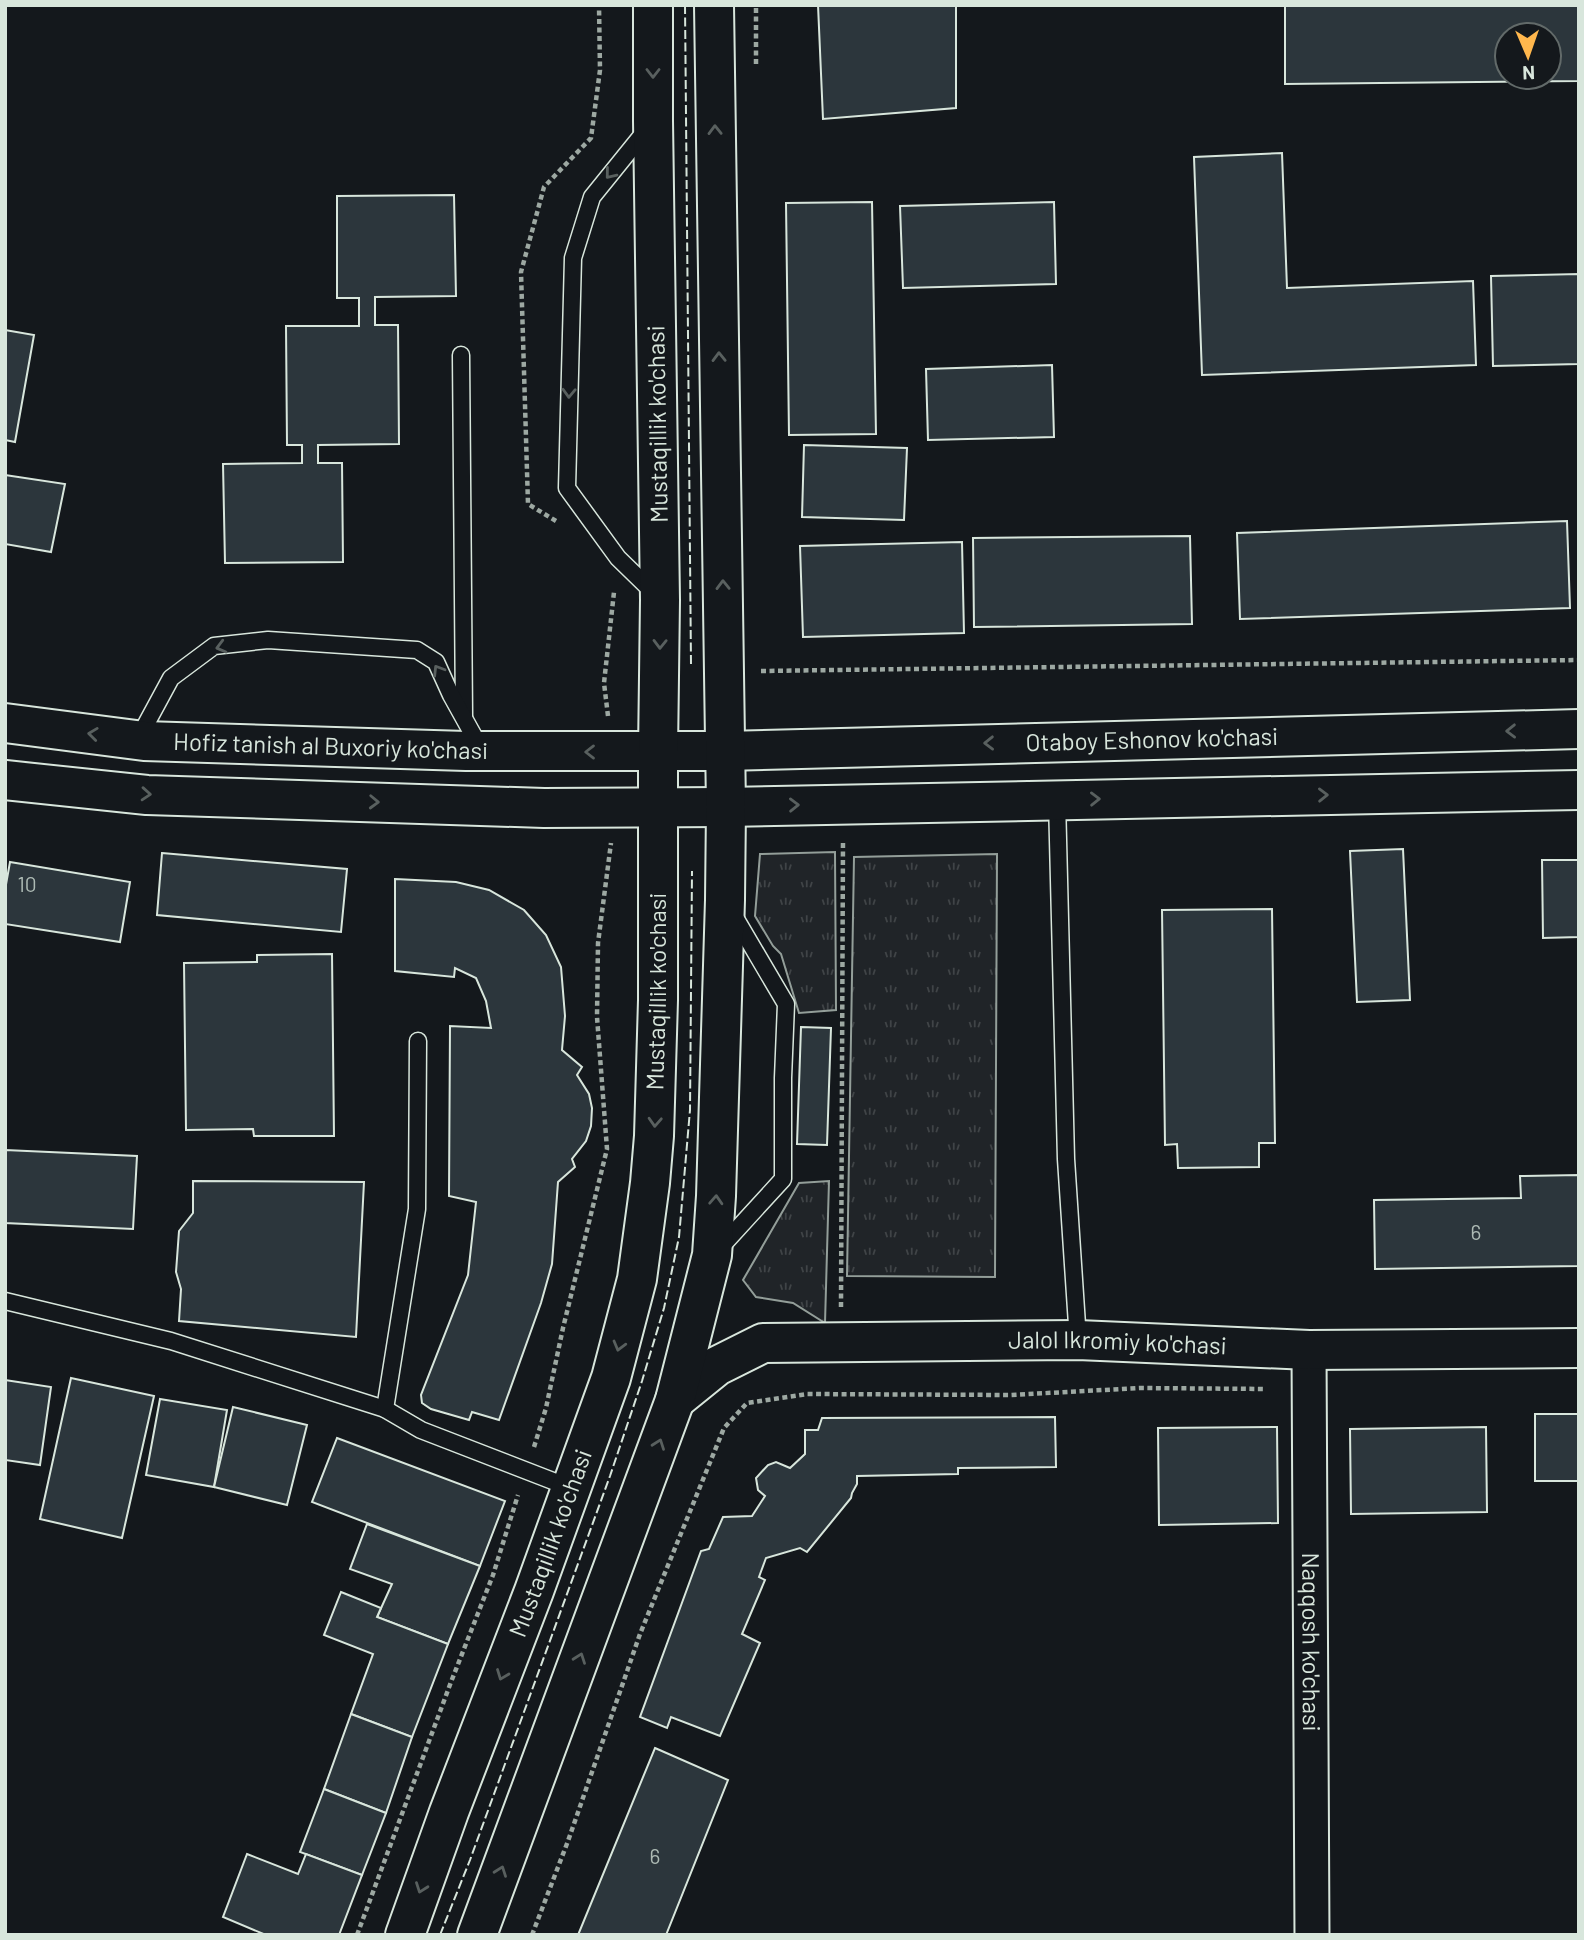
<svg xmlns="http://www.w3.org/2000/svg" width="1584" height="1940" font-family="Barlow,sans-serif">
	<defs>
		<pattern id="grass-tufts" width="24" height="20" patternUnits="userSpaceOnUse" patternTransform="scale(1.75)"><rect width="24" height="20" fill="#202428"/><path d="M3 7l-1-3M5 7V3M7 7l1-3M15 17l-1-3M17 17v-4M19 17l1-3" fill="none" stroke="#404447"/></pattern>
	</defs>
	<rect width="100%" height="100%" fill="#14181c"/>
	<g fill="url(#grass-tufts)" stroke="#939e99" stroke-width="2">
		<path d="M835,852L836,1010L799,1013L781,954L773,946L755,916L760,854Z"/>
		<path d="M997,854L995,1277L847,1276L854,857Z"/>
		<path d="M829,1181L825,1323L793,1303L756,1297L743,1280L799,1183Z"/>
	</g>
	<g fill="#2c363c" stroke="#d8e6dc" stroke-width="2" fill-rule="evenodd">
		<path d="M818,5H956V108L823,119Z"/>
		<path d="M1285,5H1579V81L1285,84ZM1507,35H1549V77H1507Z"/>
		<path d="M1282,153L1287,288L1473,281L1476,365L1202,375L1194,157Z"/>
		<path d="M454,195L456,296L375,297V325H398L399,444L318,445V463H342L343,562L225,563L223,464L302,463V445H287L286,326H359V298H337V196Z"/>
		<path d="M872,202L876,434L789,435L786,203Z"/>
		<path d="M1054,202L1056,284L903,288L900,206Z"/>
		<path d="M1579,274V364L1493,366L1491,276Z"/>
		<path d="M5,330L34,335L15,442L5,440Z"/>
		<path d="M1052,365L1054,437L928,440L926,369Z"/>
		<path d="M804,445L907,448L904,520L802,517Z"/>
		<path d="M5,475L65,484L51,552L5,544Z"/>
		<path d="M1567,521L1570,608L1240,619L1237,533Z"/>
		<path d="M1190,536L1192,624L974,627L973,538Z"/>
		<path d="M962,542L964,633L803,637L800,546Z"/>
		<path d="M1403,849L1410,1000L1357,1002L1350,851Z"/>
		<path d="M162,853L347,869L341,932L157,915Z"/>
		<path d="M1542,860H1579V937L1543,938Z"/>
		<path d="M10,862L130,882L120,942L5,924V890Z"/>
		<path d="M395,879L456,882L489,890L524,910L546,935L561,967L565,1016L562,1050L582,1067L577,1075L589,1094L592,1108L591,1126L586,1141L572,1159L575,1167L558,1182L552,1264L541,1303L499,1420L472,1412L469,1420L431,1409L422,1403L421,1395L468,1275L476,1202L449,1196L450,1026L491,1028L486,1001L476,978L455,968L454,977L395,971Z"/>
		<path d="M1272,909L1275,1143H1259V1167L1178,1168L1177,1144L1165,1145L1162,910Z"/>
		<path d="M332,954L334,1136H254L253,1129L186,1130L184,963L257,962V955Z"/>
		<path d="M801,1027L831,1028L827,1145L797,1144Z"/>
		<path d="M5,1150L137,1156L133,1229L5,1223Z"/>
		<path d="M1579,1175V1266L1375,1269L1374,1200L1521,1198L1520,1176Z"/>
		<path d="M193,1181L364,1182L356,1337L179,1321L181,1289L176,1272L179,1231L193,1213Z"/>
		<path d="M71,1378L154,1396L122,1538L40,1519Z"/>
		<path d="M5,1380L51,1387L40,1465L5,1460Z"/>
		<path d="M160,1399L227,1410L214,1487L146,1475Z"/>
		<path d="M233,1407L307,1425L287,1505L214,1487Z"/>
		<rect x="1535" y="1414" width="44" height="67"/>
		<path d="M1055,1417L1056,1467L958,1468V1474L857,1476V1484L852,1493L851,1498L807,1552L800,1548L766,1558L759,1577L765,1580L742,1634L760,1643L720,1736L671,1717L667,1728L640,1717L701,1551L709,1549L723,1517L752,1516L765,1496L758,1490L756,1478L768,1465L776,1462L790,1468L805,1454V1430H818L822,1418Z"/>
		<path d="M1277,1427L1278,1523L1159,1525L1158,1428Z"/>
		<path d="M1486,1427L1487,1512L1351,1514L1350,1429Z"/>
		<path d="M337,1438L505,1501L480,1566L312,1502Z"/>
		<path d="M367,1524L480,1566L448,1644L377,1617L392,1584L350,1569Z"/>
		<path d="M341,1592L381,1608L377,1617L448,1644L412,1737L351,1714L373,1654L324,1635Z"/>
		<path d="M351,1714L412,1737L386,1813L324,1789Z"/>
		<path d="M655,1748L728,1780L666,1935H578Z"/>
		<path d="M324,1789L386,1813L362,1875L300,1852Z"/>
		<path d="M247,1854L298,1874L306,1854L362,1875L339,1935H266L223,1917Z"/>
	</g>
	<g fill="none" stroke-linecap="round" stroke-linejoin="round">
		<defs>
			<g id="service">
				<path d="M647,129L592,197L573,258L567,488L618,558L655,594"/>
				<path d="M461,355L464,716"/>
				<path d="M138,739L171,678L214,646L268,640L417,650L436,662L451,695L481,749"/>
				<path d="M1057,800L1066,1159L1078,1340"/>
				<path d="M719,1249L783,1179V1078L786,1004L733,914"/>
				<path d="M5,1301L171,1341L385,1409L421,1430L571,1488"/>
				<path d="M385,1409L417,1209L418,1041"/>
			</g>
			<g id="minor">
				<path id="s1" d="M1309,1350L1312,1935"/>
			</g>
			<g id="tertiary">
				<path id="s2" d="M725,751L1579,729"/>
				<path d="M726,807L1579,790"/>
				<path id="s3" d="M675,1400L717,1366L763,1343L1078,1340L1309,1350L1579,1348"/>
			</g>
			<g id="secondary">
				<path id="s4" d="M5,723L144,741L466,751H725"/>
				<path d="M5,780L147,795L544,808L726,807"/>
			</g>
			<g id="primary">
				<path id="s5" d="M405,1935L449,1812L534,1591L611,1378L637,1279L650,1183L654,1136L658,1000V752L660,600L653,121V5"/>
				<path d="M477,1935L675,1400L712,1255L716,1196L725,900L726,807L714,5"/>
			</g>
		</defs>
		<use href="#service" stroke="#d8e6dc" stroke-width="19"/>
		<use href="#minor" stroke="#d8e6dc" stroke-width="37"/>
		<use href="#tertiary" stroke="#d8e6dc" stroke-width="42"/>
		<use href="#secondary" stroke="#d8e6dc" stroke-width="42"/>
		<use href="#primary" stroke="#d8e6dc" stroke-width="42"/>
		<g stroke="#9da8a2" stroke-width="4.5" stroke-dasharray="5 3.5" stroke-linecap="butt">
			<path d="M756,64V5"/>
			<path d="M556,521L528,504L521,272L544,187L591,138L600,70L599,5"/>
			<path d="M761,671L1579,660"/>
			<path d="M608,716L604,683L614,592"/>
			<path d="M841,1307L843,840"/>
			<path d="M534,1447L546,1408L563,1328L607,1149L597,1017L598,943L611,843"/>
			<path d="M357,1935L451,1682L493,1575L518,1495"/>
			<path d="M532,1935L568,1841L640,1634L724,1428L747,1403L807,1394L1011,1395L1140,1388L1266,1389"/>
		</g>
		<use href="#service" stroke="#14181c" stroke-width="16"/>
		<use href="#minor" stroke="#14181c" stroke-width="33"/>
		<use href="#tertiary" stroke="#14181c" stroke-width="38"/>
		<use href="#secondary" stroke="#14181c" stroke-width="38"/>
		<use href="#primary" stroke="#14181c" stroke-width="38"/>
		<g stroke="#d8e6dc" stroke-width="2" stroke-dasharray="9 3.5" stroke-linecap="butt">
			<path d="M685,5L691,665"/>
			<path d="M440,1935L470,1860L610,1476L642,1381L664,1308L679,1237L690,1110L692,871"/>
		</g>
	</g>
	<defs><path id="oneway-chevron" d="M-2-3.5L2.5 0L-2 3.5" fill="none" stroke-width="1.6" stroke-linecap="round" stroke-linejoin="round" transform="scale(1.75)"/></defs>
	<g stroke="#59605f">
		<use href="#oneway-chevron" transform="translate(653 73) rotate(90)"/>
		<use href="#oneway-chevron" transform="translate(715 130) rotate(-91)"/>
		<use href="#oneway-chevron" transform="translate(610 174) rotate(129)"/>
		<use href="#oneway-chevron" transform="translate(719 357) rotate(-91)"/>
		<use href="#oneway-chevron" transform="translate(569 393) rotate(92)"/>
		<use href="#oneway-chevron" transform="translate(723 585) rotate(-91)"/>
		<use href="#oneway-chevron" transform="translate(660 644) rotate(91)"/>
		<use href="#oneway-chevron" transform="translate(221 647) rotate(165)"/>
		<use href="#oneway-chevron" transform="translate(438 670) rotate(-122)"/>
		<use href="#oneway-chevron" transform="translate(1511 731) rotate(179)"/>
		<use href="#oneway-chevron" transform="translate(93 734) rotate(-173)"/>
		<use href="#oneway-chevron" transform="translate(989 743) rotate(179)"/>
		<use href="#oneway-chevron" transform="translate(590 752) rotate(-180)"/>
		<use href="#oneway-chevron" transform="translate(146 794) rotate(4)"/>
		<use href="#oneway-chevron" transform="translate(1323 795) rotate(-1)"/>
		<use href="#oneway-chevron" transform="translate(1095 799) rotate(-1)"/>
		<use href="#oneway-chevron" transform="translate(374 802) rotate(2)"/>
		<use href="#oneway-chevron" transform="translate(794 805) rotate(-1)"/>
		<use href="#oneway-chevron" transform="translate(655 1122) rotate(93)"/>
		<use href="#oneway-chevron" transform="translate(716 1200) rotate(-87)"/>
		<use href="#oneway-chevron" transform="translate(619 1346) rotate(105)"/>
		<use href="#oneway-chevron" transform="translate(659 1444) rotate(-70)"/>
		<use href="#oneway-chevron" transform="translate(580 1658) rotate(-70)"/>
		<use href="#oneway-chevron" transform="translate(502 1675) rotate(111)"/>
		<use href="#oneway-chevron" transform="translate(501 1871) rotate(-70)"/>
		<use href="#oneway-chevron" transform="translate(421 1888) rotate(110)"/>
	</g>
	<g text-anchor="middle" stroke-width="5" stroke-linejoin="round" paint-order="stroke">
		<g font-size="21" fill="#adbab4">
			<text x="27" y="892">10</text>
			<text x="1476" y="1240">6</text>
			<text x="655" y="1864">6</text>
		</g>
		<g font-size="24" fill="#d8e6dc" stroke="#14181c">
			<text transform="translate(658 424) rotate(-91)" y="8">Mustaqillik ko'chasi</text>
			<text dy="8" stroke="none"><textPath href="#s2" startOffset="427">Otaboy Eshonov ko'chasi</textPath></text>
			<text dy="8" stroke="none"><textPath href="#s4" startOffset="327">Hofiz tanish al Buxoriy ko'chasi</textPath></text>
			<text dy="8" stroke="none"><textPath href="#s5" startOffset="985">Mustaqillik ko'chasi</textPath></text>
			<text dy="8" stroke="none"><textPath href="#s3" startOffset="460">Jalol Ikromiy ko'chasi</textPath></text>
			<text dy="8" stroke="none"><textPath href="#s5" startOffset="418">Mustaqillik ko'chasi</textPath></text>
			<text dy="8" stroke="none"><textPath href="#s1" startOffset="292">Naqqosh ko'chasi</textPath></text>
		</g>
	</g>
	<rect width="1584" height="1940" fill="none" stroke="#d8e6dc" stroke-width="14"/>
	<g transform="translate(1528 56) rotate(178)"><circle r="33" fill="#14181c" stroke="#626a69" stroke-width="2"/>
	<path d="M0-5L12 26L0 18L-12 26Z" fill="#ffb74d"/>
	<text y="-10" font-size="19" font-weight="bold" text-anchor="middle" fill="#d8e6dc">N</text>
	</g>
</svg>
